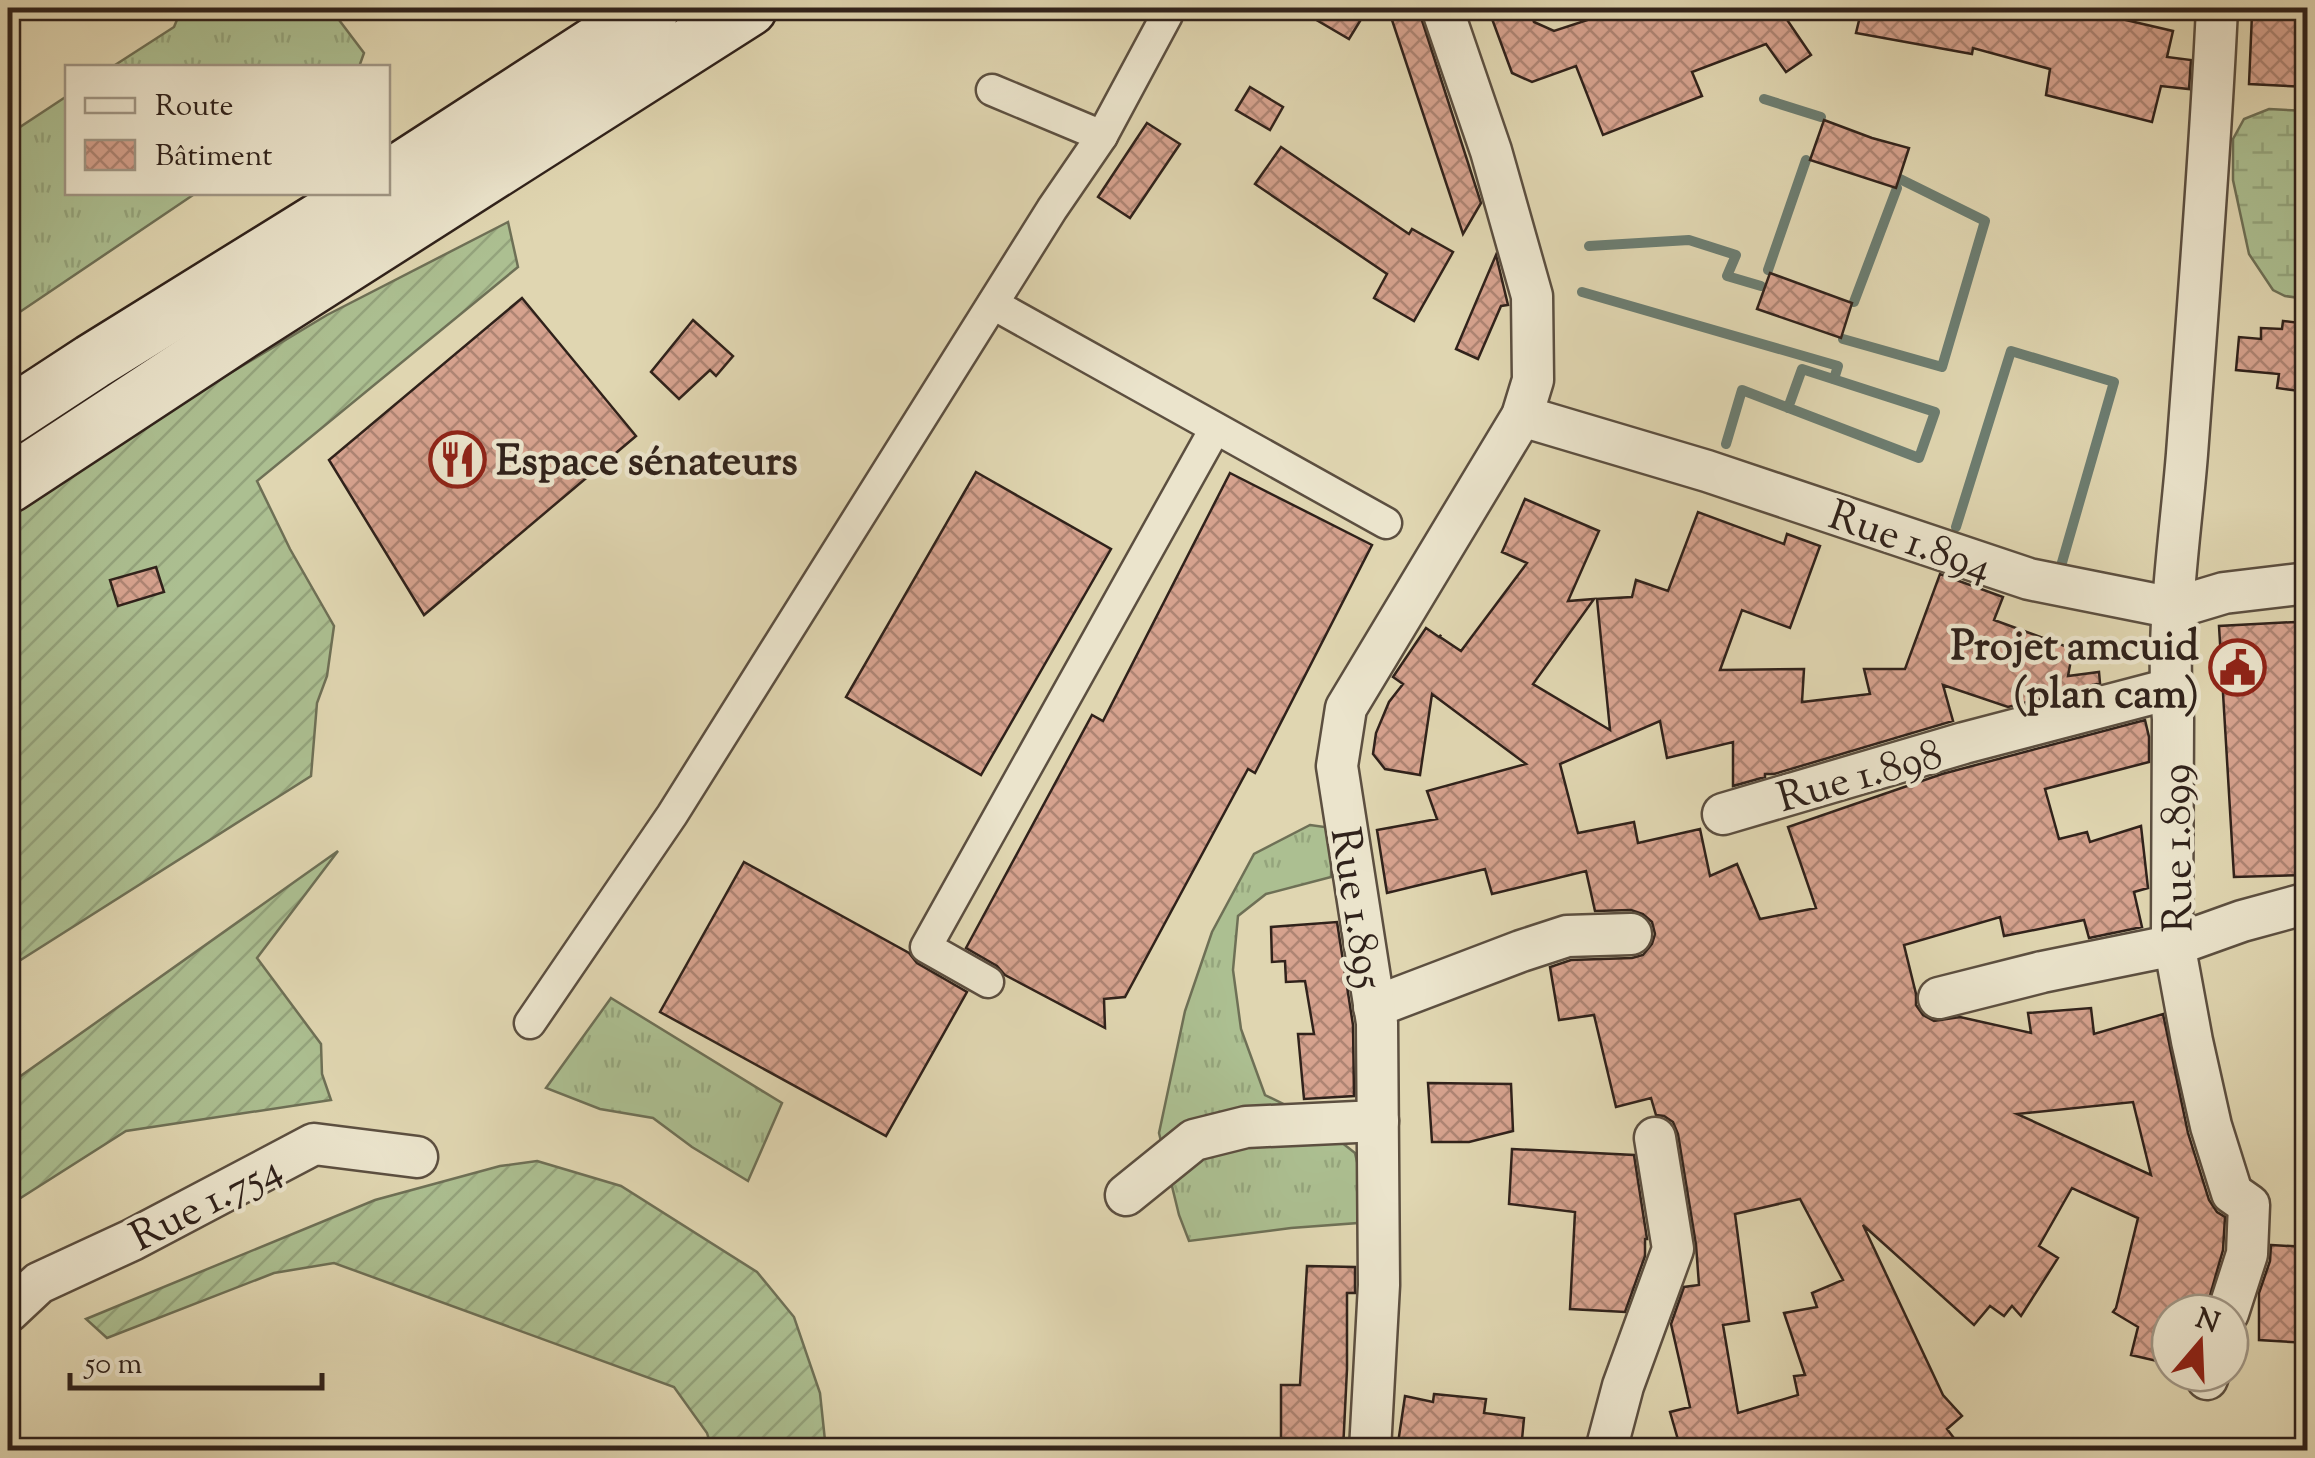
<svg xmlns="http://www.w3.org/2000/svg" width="2315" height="1458" font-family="'Sorts Mill Goudy',serif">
	<defs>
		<pattern id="grass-tufts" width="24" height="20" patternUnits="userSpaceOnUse" patternTransform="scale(2.5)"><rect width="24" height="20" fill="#acbf91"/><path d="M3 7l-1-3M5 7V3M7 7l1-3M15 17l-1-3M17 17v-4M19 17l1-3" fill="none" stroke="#94a47c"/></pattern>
		<pattern id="wetland-marsh" width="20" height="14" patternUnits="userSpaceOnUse" patternTransform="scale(2.5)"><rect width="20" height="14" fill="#acbf91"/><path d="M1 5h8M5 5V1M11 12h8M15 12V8" fill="none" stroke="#94a47c"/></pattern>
		<pattern id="garden-furrows" width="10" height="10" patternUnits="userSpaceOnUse" patternTransform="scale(2.5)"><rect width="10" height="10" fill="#acbf91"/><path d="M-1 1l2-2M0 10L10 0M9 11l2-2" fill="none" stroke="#94a47c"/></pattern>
		<pattern id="building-cross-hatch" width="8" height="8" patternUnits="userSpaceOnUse" patternTransform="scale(2.5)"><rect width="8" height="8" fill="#d6a28e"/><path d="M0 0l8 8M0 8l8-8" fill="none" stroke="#ae8473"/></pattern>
	</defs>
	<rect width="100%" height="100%" fill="#e0d6b1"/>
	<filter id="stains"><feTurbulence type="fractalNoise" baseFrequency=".002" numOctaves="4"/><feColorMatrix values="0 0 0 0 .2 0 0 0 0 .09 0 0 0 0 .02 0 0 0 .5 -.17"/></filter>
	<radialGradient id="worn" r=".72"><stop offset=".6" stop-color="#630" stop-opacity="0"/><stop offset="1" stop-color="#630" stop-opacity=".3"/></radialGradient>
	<g fill="url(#grass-tufts)" stroke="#6e7056" stroke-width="2.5">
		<path d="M182,8H330L364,53L359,67H112L174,27Z"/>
		<path d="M67,96L68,192L196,193L8,320V135Z"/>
		<path d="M1310,825L1332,828L1331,877L1266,894L1238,916L1233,970L1241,1029L1265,1095L1308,1116L1355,1153L1371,1222L1291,1228L1189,1241L1179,1215L1159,1133L1185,1011L1212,932L1254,854Z"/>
		<path d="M611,998L782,1103L748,1181L692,1147L653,1118L600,1109L546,1088Z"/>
	</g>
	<path fill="url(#wetland-marsh)" stroke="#6e7056" stroke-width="2.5" d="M2269,109L2307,111V299L2285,296L2273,290L2249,254L2233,180V139L2244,119Z"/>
	<g fill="url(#garden-furrows)" stroke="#6e7056" stroke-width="2.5">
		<path d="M508,222L518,267L257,481L290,549L334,626L327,676L317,703L311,776L8,968V514L137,429L327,315Z"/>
		<path d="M338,851L257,958L321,1044L322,1074L331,1100L126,1131L8,1206V1085Z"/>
		<path d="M537,1161L621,1186L757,1272L794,1317L820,1393L826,1450H712L707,1433L674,1387L334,1263L274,1273L107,1338L86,1319L375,1200L500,1166Z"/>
	</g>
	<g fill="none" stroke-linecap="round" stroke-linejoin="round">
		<g stroke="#6c7d71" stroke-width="10">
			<path d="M1764,99L1821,117"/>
			<path d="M1589,246L1689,240L1736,255L1727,276L1761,286"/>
			<path d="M1768,270L1806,160"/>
			<path d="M1582,292L1838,366L1834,379"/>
			<path d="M1854,302L1897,188"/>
			<path d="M1843,339L1942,367L1985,221L1900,179"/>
			<path d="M1726,444L1742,390L1919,458L1935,412L1802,369L1788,408"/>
			<path d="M1956,527L2011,351L2114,382L2061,566"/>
		</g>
	</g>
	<g fill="url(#building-cross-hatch)" stroke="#30221b" stroke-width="2.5" fill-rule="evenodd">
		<path d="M1296,8H1368L1349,39Z"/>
		<path d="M1488,8H1529L1534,22L1554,31L1624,8H1779L1811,55L1786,72L1766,44L1692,72L1702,96L1603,135L1576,66L1532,82L1512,73Z"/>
		<path d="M1862,8H2087V11L2173,31L2167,57L2191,60L2189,89L2161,86L2152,122L2046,95L2050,69L1973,48L1972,54L1856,33Z"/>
		<path d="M1419,11L1481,203L1463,234L1392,20Z"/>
		<path d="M2252,14L2308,17V87L2249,84Z"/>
		<path d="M1250,87L1283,107L1270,130L1236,110Z"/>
		<path d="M1824,120L1872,138L1909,148L1896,188L1810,160Z"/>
		<path d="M1147,123L1180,144L1130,218L1098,197Z"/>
		<path d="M1281,147L1409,234L1412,229L1453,252L1414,321L1374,298L1387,274L1255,184Z"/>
		<path d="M1496,255L1508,305L1501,306L1478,359L1456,349Z"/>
		<path d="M1770,273L1852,303L1841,338L1757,309Z"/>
		<path d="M522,298L636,436L424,615L329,460Z"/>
		<path d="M693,320L733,356L716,376L710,370L679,399L651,372Z"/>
		<path d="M2283,321L2308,324V392L2277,388L2279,374L2236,370L2239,337L2261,339V328L2282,329Z"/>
		<path d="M976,472L1111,549L981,775L846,697Z"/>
		<path d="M1230,473L1372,545L1255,773L1248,769L1125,997L1104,999L1105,1028L1005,975L997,966L966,948L1092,715L1103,721Z"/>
		<path d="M1525,499L1599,531L1568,601L1594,599L1533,684L1610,730L1597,599L1632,597L1636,580L1668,591L1698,512L1784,544L1787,534L1820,546L1790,628L1742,610L1720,670L1804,669L1802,702L1870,694L1864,669H1905L1940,574L2003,597L1994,620L2073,649L2068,676L2099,672L2100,683L2008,707L1943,685L1953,721L1774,774H1765V777L1733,786V742L1667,758L1660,721L1560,764L1578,833L1634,822L1638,843L1700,829L1710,876L1737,864L1760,919L1816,908L1788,827L1942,774L2145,720L2149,737V762L2045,789L2059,839L2087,832L2090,842L2141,826L2148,888L2134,892L2142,927L2089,938L2084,920L2004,936L2000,917L1904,945L1916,994V1005L1923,1015L1934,1021L1960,1017L2031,1033L2028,1013L2091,1008L2094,1034L2163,1014L2188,1133L2209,1200L2217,1212L2225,1217L2223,1250L2205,1313H2170V1364L2131,1355L2138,1327L2113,1312L2116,1308L2138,1218L2072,1188L2039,1246L2058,1258L2021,1316L2012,1306L2004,1316L1990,1306L1974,1325L1863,1225L1943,1395L1962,1416L1947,1429L1963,1450H1681L1670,1412L1690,1407L1671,1324L1684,1287L1699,1285L1696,1245L1678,1134L1673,1122L1664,1116L1656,1115L1651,1098L1616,1107L1594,1015L1559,1020L1550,967L1571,960L1632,958L1643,955L1652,944L1655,934L1652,922L1643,914L1631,910L1595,911L1586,871L1492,894L1485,869L1387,893L1377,830L1437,819L1427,791L1526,764L1432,694L1420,775L1385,769L1373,754L1376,733L1389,702L1403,684L1393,677L1426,628L1439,637L1441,635L1440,637L1461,651L1527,563L1502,552ZM2133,1102L2151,1175L2017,1114ZM1800,1199L1843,1280L1812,1293L1817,1307L1784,1313L1805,1375L1794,1376L1798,1395L1738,1413L1723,1325L1749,1321L1735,1214Z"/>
		<path d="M156,567L164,592L118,606L110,580Z"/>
		<path d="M2295,622L2296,629L2308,628V875L2234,877L2219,626Z"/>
		<path d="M744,862L909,953L917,963L967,992L886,1136L660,1012Z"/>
		<path d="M1337,922L1353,1025L1354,1096L1304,1099L1298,1034H1314L1305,981L1286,982L1285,961L1272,962L1271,927Z"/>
		<path d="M1428,1083L1511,1084L1513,1131L1469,1142H1432Z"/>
		<path d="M1512,1149L1634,1155L1647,1239H1645V1256L1625,1312L1570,1309L1575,1212L1509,1204Z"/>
		<path d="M2271,1245L2308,1247V1343L2259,1340V1293L2270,1261Z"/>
		<path d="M1307,1266L1355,1267V1293H1347V1369L1343,1450H1281V1385H1300Z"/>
		<path d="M1434,1394L1486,1399L1484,1413L1524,1418L1521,1450H1397L1405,1396L1433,1402Z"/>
	</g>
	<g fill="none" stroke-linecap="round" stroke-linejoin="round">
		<defs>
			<g id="pedestrian">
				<path d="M992,90L1102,136"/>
				<path d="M993,304L1386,523"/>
				<path d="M988,982L926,947L1215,429"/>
				<path d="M530,1023L672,815L1052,209L1102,136L1167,15"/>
			</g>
			<g id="minor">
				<path d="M2217,8C2210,157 2198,305 2187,454C2180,541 2165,632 2173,719L2172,932L2192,1041L2211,1126L2232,1193L2249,1205L2247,1254L2228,1313"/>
				<path d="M1522,416L1707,471L2029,579L2174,608L2224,593L2308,583"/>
				<path d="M1723,814L1964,743L2170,689"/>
				<path d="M1939,998L2042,972L2175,945L2242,921L2308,903"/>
				<path d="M1374,1007L1521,951L1567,936L1631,934"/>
				<path d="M1126,1195L1194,1140L1246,1127L1378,1121"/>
				<path d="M8,1312L39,1283L132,1240L314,1144L417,1157"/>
				<path d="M2207,1379L2209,1373"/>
				<path d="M1370,1450L1379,1285L1377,1023L1337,766L1346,708L1522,416L1533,380L1532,296L1491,151L1442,8"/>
				<path d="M1606,1450L1623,1386L1673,1249L1655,1138"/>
			</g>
			<g id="secondary">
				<path d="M388,179L652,8"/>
				<path d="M8,417L92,362L366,192"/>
				<path d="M8,485L242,331L749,8"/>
			</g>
		</defs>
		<use href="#pedestrian" stroke="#5c4f40" stroke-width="35"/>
		<use href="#minor" stroke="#5c4f40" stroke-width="45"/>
		<use href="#secondary" stroke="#30221b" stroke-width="60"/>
		<use href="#pedestrian" stroke="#ebe4cc" stroke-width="30"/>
		<use href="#minor" stroke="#ebe4cc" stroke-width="40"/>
		<use href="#secondary" stroke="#ebe4cc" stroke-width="55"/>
	</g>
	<defs>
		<symbol id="restaurant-ring" viewBox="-11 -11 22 22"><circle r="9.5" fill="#ebe4cc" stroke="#8f2418" stroke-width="1.5"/><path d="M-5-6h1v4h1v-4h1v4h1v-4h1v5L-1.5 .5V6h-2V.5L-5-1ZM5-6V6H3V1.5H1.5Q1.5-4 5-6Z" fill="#8f2418"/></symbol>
		<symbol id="civic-ring" viewBox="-11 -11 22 22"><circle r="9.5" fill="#ebe4cc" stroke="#8f2418" stroke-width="1.5"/><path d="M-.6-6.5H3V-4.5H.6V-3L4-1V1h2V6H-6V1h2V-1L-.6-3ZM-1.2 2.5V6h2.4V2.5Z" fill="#8f2418"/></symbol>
	</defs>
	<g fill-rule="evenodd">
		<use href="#restaurant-ring" x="426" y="428" width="63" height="63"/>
		<use href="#civic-ring" x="2206" y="636" width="63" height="63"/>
	</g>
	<g text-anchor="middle" stroke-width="9" stroke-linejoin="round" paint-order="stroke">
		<g font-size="42" font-weight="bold" fill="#30221b" stroke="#ebe4cc" text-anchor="start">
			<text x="496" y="474">Espace sénateurs</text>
			<text x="2199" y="659" text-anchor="end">Projet amcuid<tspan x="2199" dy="48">(plan cam)</tspan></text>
		</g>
		<g font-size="42" fill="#30221b" stroke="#ebe4cc">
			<text transform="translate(1911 539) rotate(19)" y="15">Rue 1.894</text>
			<text transform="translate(1859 774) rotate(-16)" y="15">Rue 1.898</text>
			<text transform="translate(2175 848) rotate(-91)" y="15">Rue 1.899</text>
			<text transform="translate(1359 908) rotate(81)" y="15">Rue 1.895</text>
			<text transform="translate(205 1201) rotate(-27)" y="15">Rue 1.754</text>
		</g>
	</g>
	<rect width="2315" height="1458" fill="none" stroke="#e0d6b1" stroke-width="40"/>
	<rect x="10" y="10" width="2295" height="1438" fill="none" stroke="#30221b" stroke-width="5"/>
	<rect x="20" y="20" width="2275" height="1418" fill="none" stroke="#30221b" stroke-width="2.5"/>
	<rect x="65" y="65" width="325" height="130" fill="#ebe4cc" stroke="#a09685" stroke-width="2.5"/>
	<rect x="85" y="98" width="50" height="15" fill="#ebe4cc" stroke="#a09685" stroke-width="2.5"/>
	<text x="155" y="115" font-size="30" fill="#30221b">Route</text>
	<rect x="85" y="140" width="50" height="30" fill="url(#building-cross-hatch)" stroke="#a09685" stroke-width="2.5"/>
	<text x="155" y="165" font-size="30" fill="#30221b">Bâtiment</text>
	<g transform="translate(2200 1343) rotate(19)"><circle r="48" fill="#ebe4cc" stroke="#a09685" stroke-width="2.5"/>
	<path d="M0-8L18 38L0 25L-18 38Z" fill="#8f2418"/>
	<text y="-15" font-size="28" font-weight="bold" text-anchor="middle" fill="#30221b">N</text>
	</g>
	<path d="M70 1373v15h252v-15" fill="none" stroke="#30221b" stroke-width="5"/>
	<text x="85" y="1373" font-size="30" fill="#30221b" stroke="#ebe4cc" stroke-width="8" paint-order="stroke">50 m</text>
	<rect width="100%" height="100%" filter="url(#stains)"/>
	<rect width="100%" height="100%" fill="url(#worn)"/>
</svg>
